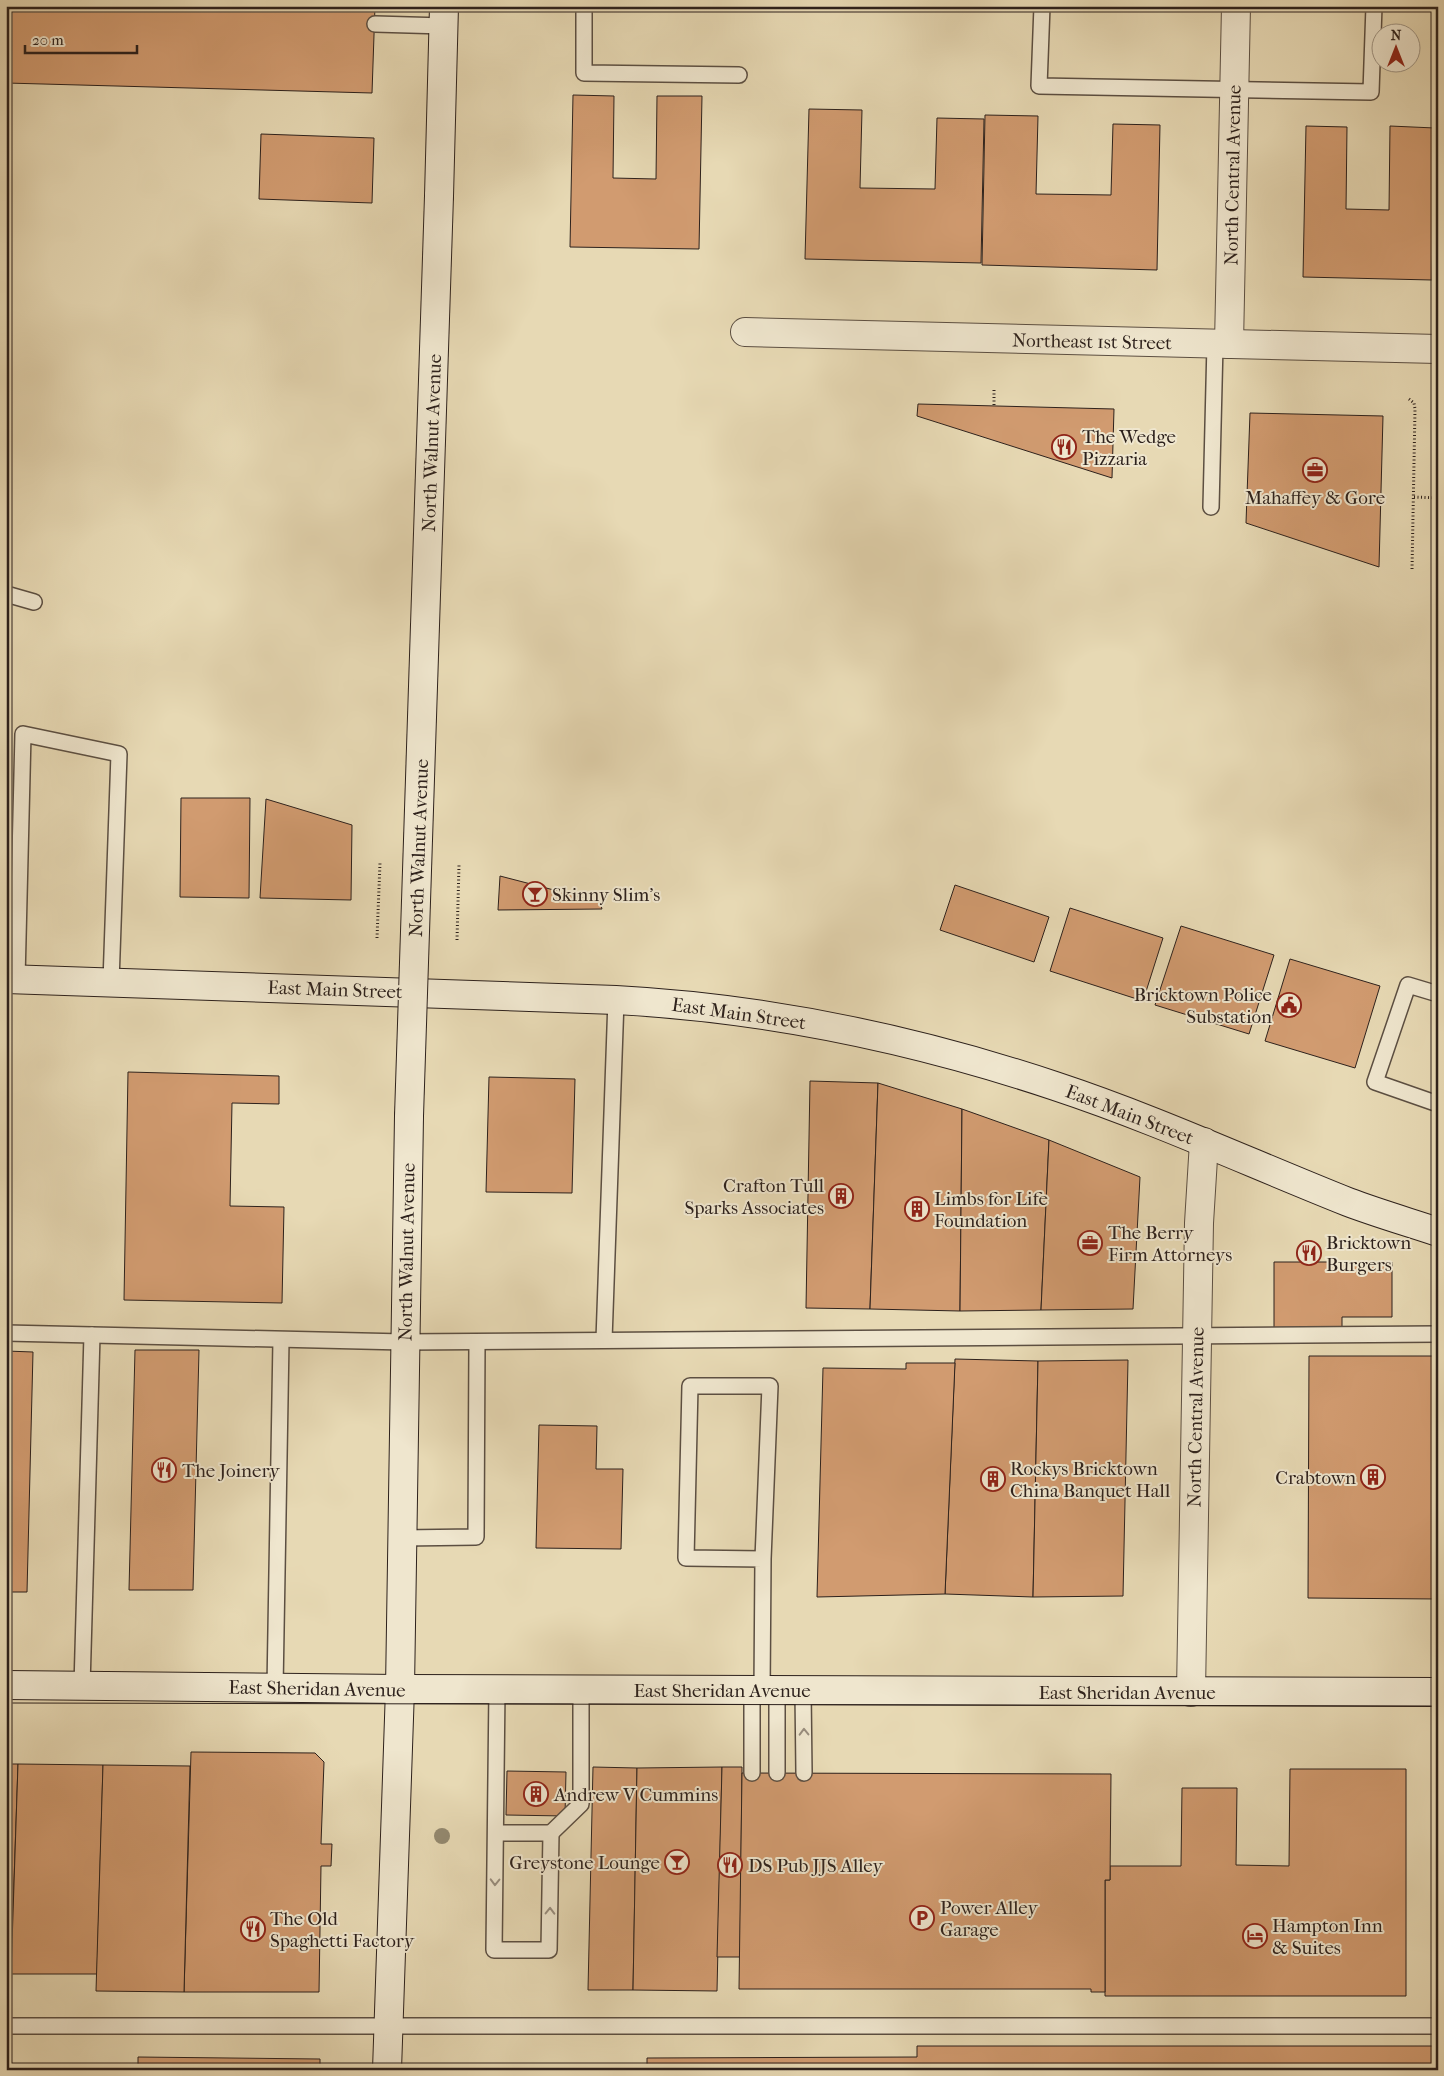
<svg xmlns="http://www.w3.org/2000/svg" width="1444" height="2076" font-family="'IM FELL French Canon',serif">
	<rect width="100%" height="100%" fill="#e7d9b4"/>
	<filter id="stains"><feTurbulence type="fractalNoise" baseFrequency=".004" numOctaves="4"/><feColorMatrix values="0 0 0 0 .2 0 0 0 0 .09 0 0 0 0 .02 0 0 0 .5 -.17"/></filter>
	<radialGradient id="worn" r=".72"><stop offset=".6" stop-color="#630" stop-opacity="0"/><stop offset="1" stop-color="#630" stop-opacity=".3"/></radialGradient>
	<g fill="#d19b70" stroke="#2d211c">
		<path d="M6,6H375L372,93L6,83Z"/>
		<path d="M573,95L614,96L613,178L656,179L657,96H702L699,249L570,247Z"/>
		<path d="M809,109L862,110L860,188L935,189L937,118L984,119L981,263L805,259Z"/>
		<path d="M985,115L1038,116L1036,194L1111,195L1113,124L1160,125L1157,270L982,265Z"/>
		<path d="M1306,126L1347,127L1346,209L1389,210L1390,126L1435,128L1432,280L1303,277Z"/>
		<path d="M261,134L374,138L372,203L259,199Z"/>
		<path d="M918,404L1114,409L1112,478L917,416Z"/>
		<path d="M1250,413L1383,416L1379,567L1246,523Z"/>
		<path d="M181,798H250L249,898L180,897Z"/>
		<path d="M266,799L352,825L351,900L260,898Z"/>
		<path d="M500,876L600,902L602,909L498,910Z"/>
		<path d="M955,885L1049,917L1034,962L940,930Z"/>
		<path d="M1070,908L1163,938L1143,1001L1050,971Z"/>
		<path d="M1181,926L1274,955L1249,1034L1155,1005Z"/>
		<path d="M1290,959L1380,986L1355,1068L1265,1041Z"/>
		<path d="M128,1072L279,1076V1104L232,1103L230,1206L284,1207L282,1303L124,1300Z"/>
		<path d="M489,1077L575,1079L572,1193L486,1192Z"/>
		<path d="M810,1081L878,1083L870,1309L806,1308Z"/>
		<path d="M878,1083L962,1109L960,1311L870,1309Z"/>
		<path d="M962,1109L1049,1140L1041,1310L960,1311Z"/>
		<path d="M1049,1140L1140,1177L1133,1309L1041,1310Z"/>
		<path d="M1274,1262H1392V1317H1342V1331H1274Z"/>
		<path d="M135,1350H199L193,1590H129Z"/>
		<path d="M6,1351L33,1352L27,1592H6Z"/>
		<path d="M1309,1356H1438V1599L1308,1598Z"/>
		<path d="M955,1359L1038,1361L1033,1597L945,1594Z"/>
		<path d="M1128,1360L1123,1596L1033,1597L1038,1361Z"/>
		<path d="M906,1363H955L945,1594L817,1597L823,1368L906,1369Z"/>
		<path d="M539,1425L597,1426L596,1469H623L621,1549L536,1548Z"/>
		<path d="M191,1752L315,1753L324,1762L321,1844H332L331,1866H321L319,1992H184Z"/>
		<path d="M6,1764H18L12,1938H6Z"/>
		<path d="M18,1764L103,1765L97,1974H11Z"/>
		<path d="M103,1765L190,1766L184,1992L96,1991Z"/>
		<path d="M593,1767L637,1768L633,1990H588Z"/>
		<path d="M722,1767L717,1991L633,1990L637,1768Z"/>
		<path d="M722,1767H742L740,1957H717Z"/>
		<path d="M1290,1769H1406V1996H1105V1880H1110V1866H1181L1182,1788H1237L1236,1865L1289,1866Z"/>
		<rect x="1433" y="1769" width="5" height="200"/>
		<path d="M507,1771L566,1772L565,1816L506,1815Z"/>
		<path d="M742,1773L1111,1774L1110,1880H1105V1992H1091V1989H739Z"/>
		<path d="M917,2046H1438V2070H647V2058L917,2057Z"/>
		<path d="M138,2057L320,2059V2070H138Z"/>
	</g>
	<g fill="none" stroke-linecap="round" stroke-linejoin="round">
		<defs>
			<g id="lane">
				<path d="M584,6V73L739,75"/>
				<path d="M1042,6L1039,86L1371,92L1374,6"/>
				<path d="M375,24L444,26"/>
				<path d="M1211,507L1215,344"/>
				<path d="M6,594L34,602"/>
				<path d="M17,979L23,734L119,754L111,982"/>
				<path d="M1438,994L1408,985L1375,1082L1438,1104"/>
				<path d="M6,1333L404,1342L1438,1334"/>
				<path d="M604,1340L616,1000"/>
				<path d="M402,1538L476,1537L477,1342"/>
				<path d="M82,1686L92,1335"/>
				<path d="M275,1688L281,1340"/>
				<path d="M752,1691V1773"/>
				<path d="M762,1691L763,1559L770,1386H690L686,1558L763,1559"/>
				<path d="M803,1691L804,1773"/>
				<path d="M777,1773V1691"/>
				<path d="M496,1833H551L549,1950H494L497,1689"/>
				<path d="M551,1833L581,1804V1690"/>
				<path d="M6,2026H1438"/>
			</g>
			<g id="street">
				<path d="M745,332L1438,349"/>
				<path d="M1229,344L1236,6"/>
				<path d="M1191,1692L1199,1223L1204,1142"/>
			</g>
			<g id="secondary">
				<path d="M439,196L444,6"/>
				<path d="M6,979L616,1000C765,1008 914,1039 1055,1086C1155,1119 1250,1163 1348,1202C1377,1213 1408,1222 1438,1232"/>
				<path d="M6,1685L400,1689L1438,1692"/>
				<path d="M387,2070L400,1689L409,1116"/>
			</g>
		</defs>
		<use href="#lane" stroke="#5c4f42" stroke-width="18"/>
		<use href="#street" stroke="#5c4f42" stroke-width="30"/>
		<use href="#secondary" stroke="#2d211c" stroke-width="30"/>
		<g stroke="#2d211c" stroke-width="3" stroke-dasharray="1 2.5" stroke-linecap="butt">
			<path d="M994,390V406"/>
			<path d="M1409,399L1414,403L1415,409L1412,570"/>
			<path d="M1414,497L1438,498"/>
			<path d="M377,938L380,863"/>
			<path d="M457,940L459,865"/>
		</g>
		<use href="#lane" stroke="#efe6ce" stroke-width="15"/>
		<use href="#street" stroke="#efe6ce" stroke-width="28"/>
		<use href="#secondary" stroke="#efe6ce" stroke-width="28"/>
		<path stroke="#2d211c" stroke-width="1" d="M6,1703L1438,1706"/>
		<defs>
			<path id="secondary-bridge" d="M409,1116L439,196"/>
		</defs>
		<use href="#secondary-bridge" stroke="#2d211c" stroke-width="30" stroke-linecap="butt"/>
		<use href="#secondary-bridge" stroke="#efe6ce" stroke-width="28"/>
	</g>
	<circle fill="#938970" cx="442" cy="1836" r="8"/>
	<defs><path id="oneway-chevron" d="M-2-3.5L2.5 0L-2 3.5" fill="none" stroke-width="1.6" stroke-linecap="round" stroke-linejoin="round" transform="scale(1.25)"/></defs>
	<g stroke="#988d7e">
		<use href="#oneway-chevron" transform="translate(804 1732) rotate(-91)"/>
		<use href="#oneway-chevron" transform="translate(495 1882) rotate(91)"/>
		<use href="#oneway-chevron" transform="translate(550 1911) rotate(-89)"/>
	</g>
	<defs>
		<symbol id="restaurant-ring" viewBox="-11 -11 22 22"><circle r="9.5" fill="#efe6ce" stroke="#8f2418" stroke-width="1.5"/><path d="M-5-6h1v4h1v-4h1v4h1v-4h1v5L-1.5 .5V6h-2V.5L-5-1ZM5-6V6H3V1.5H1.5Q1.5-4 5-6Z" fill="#8f2418"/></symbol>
		<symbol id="office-ring" viewBox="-11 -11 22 22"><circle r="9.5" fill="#efe6ce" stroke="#8f2418" stroke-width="1.5"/><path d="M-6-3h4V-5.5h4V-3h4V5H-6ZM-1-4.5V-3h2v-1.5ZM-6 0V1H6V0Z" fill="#8f2418"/></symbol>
		<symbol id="bar-ring" viewBox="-11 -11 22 22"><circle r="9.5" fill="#efe6ce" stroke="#8f2418" stroke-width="1.5"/><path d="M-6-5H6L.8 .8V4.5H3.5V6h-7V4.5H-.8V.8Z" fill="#8f2418"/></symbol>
		<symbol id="civic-ring" viewBox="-11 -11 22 22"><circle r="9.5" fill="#efe6ce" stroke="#8f2418" stroke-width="1.5"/><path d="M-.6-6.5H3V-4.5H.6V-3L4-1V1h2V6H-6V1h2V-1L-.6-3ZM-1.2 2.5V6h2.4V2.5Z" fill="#8f2418"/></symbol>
		<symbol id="building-ring" viewBox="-11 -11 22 22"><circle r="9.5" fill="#efe6ce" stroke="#8f2418" stroke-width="1.5"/><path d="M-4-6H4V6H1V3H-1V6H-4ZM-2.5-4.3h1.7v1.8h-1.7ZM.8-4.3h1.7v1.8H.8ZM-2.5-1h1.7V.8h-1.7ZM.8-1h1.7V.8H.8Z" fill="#8f2418"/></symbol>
		<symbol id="parking-ring" viewBox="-11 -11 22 22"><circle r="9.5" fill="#efe6ce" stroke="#8f2418" stroke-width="1.5"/><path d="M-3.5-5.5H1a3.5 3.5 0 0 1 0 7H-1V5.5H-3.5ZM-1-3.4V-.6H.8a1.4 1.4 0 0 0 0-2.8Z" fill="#8f2418"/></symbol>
		<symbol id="hotel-ring" viewBox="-11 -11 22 22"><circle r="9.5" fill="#efe6ce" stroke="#8f2418" stroke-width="1.5"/><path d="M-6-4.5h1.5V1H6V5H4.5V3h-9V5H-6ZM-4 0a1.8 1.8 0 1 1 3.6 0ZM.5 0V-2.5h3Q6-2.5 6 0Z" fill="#8f2418"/></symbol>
	</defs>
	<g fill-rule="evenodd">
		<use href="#restaurant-ring" x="1050" y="433" width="28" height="28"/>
		<use href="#office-ring" x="1301" y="456" width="28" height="28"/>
		<use href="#bar-ring" x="521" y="880" width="28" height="28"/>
		<use href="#civic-ring" x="1275" y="991" width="28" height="28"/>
		<use href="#building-ring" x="827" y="1182" width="28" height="28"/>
		<use href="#building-ring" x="903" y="1195" width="28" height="28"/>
		<use href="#office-ring" x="1076" y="1229" width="28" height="28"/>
		<use href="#restaurant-ring" x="1295" y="1239" width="28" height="28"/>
		<use href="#restaurant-ring" x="150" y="1456" width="28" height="28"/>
		<use href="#building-ring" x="1359" y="1463" width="28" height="28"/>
		<use href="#building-ring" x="979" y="1465" width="28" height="28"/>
		<use href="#building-ring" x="522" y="1780" width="28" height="28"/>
		<use href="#bar-ring" x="663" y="1848" width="28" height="28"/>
		<use href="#restaurant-ring" x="716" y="1851" width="28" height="28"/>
		<use href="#parking-ring" x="908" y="1904" width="28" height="28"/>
		<use href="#restaurant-ring" x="239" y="1915" width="28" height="28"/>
		<use href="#hotel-ring" x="1241" y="1922" width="28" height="28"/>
	</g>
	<g text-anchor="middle" stroke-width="4" stroke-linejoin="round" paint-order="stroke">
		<g font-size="19" fill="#2d211c" stroke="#efe6ce">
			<text transform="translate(1232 175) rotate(-89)" y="7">North Central Avenue</text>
			<text transform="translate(1092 341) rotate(1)" y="7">Northeast 1st Street</text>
			<text transform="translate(431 443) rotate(-88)" y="7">North Walnut Avenue</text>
			<text transform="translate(418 848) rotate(-88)" y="7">North Walnut Avenue</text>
			<text transform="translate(335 989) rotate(2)" y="7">East Main Street</text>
			<text transform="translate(739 1013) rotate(8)" y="7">East Main Street</text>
			<text transform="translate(1130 1114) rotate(21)" y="7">East Main Street</text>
			<text transform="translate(406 1252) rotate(-89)" y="7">North Walnut Avenue</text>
			<text transform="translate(1195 1417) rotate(-89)" y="7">North Central Avenue</text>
			<text transform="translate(317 1688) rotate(1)" y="7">East Sheridan Avenue</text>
			<text x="722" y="1697">East Sheridan Avenue</text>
			<text x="1127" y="1699">East Sheridan Avenue</text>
		</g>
		<g font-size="19" fill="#2d211c" stroke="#efe6ce" text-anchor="start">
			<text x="1082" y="443">The Wedge<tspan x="1082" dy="22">Pizzaria</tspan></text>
			<text x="1315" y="504" text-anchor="middle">Mahaffey &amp; Gore</text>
			<text x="552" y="901">Skinny Slim's</text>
			<text x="1272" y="1001" text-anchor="end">Bricktown Police<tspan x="1272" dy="22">Substation</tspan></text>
			<text x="824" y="1192" text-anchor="end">Crafton Tull<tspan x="824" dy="22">Sparks Associates</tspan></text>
			<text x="934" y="1205">Limbs for Life<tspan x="934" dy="22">Foundation</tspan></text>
			<text x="1108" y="1239">The Berry<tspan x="1108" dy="22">Firm Attorneys</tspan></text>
			<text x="1326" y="1249">Bricktown<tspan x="1326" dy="22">Burgers</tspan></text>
			<text x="1010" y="1475">Rockys Bricktown<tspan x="1010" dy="22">China Banquet Hall</tspan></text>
			<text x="182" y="1477">The Joinery</text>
			<text x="1356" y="1484" text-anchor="end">Crabtown</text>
			<text x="554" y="1801">Andrew V Cummins</text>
			<text x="660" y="1869" text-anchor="end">Greystone Lounge</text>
			<text x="748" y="1872">DS Pub JJS Alley</text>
			<text x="940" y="1914">Power Alley<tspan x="940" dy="22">Garage</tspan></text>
			<text x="270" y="1925">The Old<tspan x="270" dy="22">Spaghetti Factory</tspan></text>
			<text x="1272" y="1932">Hampton Inn<tspan x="1272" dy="22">&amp; Suites</tspan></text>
		</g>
	</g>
	<rect width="1444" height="2076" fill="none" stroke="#e7d9b4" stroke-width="25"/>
	<rect x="8" y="8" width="1429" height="2061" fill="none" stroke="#2d211c" stroke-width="2.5"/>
	<rect x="12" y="12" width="1419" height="2051" fill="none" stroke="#2d211c"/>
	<g transform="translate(1396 48)"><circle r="24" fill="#efe6ce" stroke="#a19787"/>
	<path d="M0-4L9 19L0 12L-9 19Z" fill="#8f2418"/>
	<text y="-8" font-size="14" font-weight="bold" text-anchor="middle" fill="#2d211c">N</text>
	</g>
	<path d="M25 45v8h112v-8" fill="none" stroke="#2d211c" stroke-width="2.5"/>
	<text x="32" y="45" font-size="15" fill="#2d211c" stroke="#efe6ce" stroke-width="4" paint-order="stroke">20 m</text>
	<rect width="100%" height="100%" filter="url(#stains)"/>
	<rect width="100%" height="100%" fill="url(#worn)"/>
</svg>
